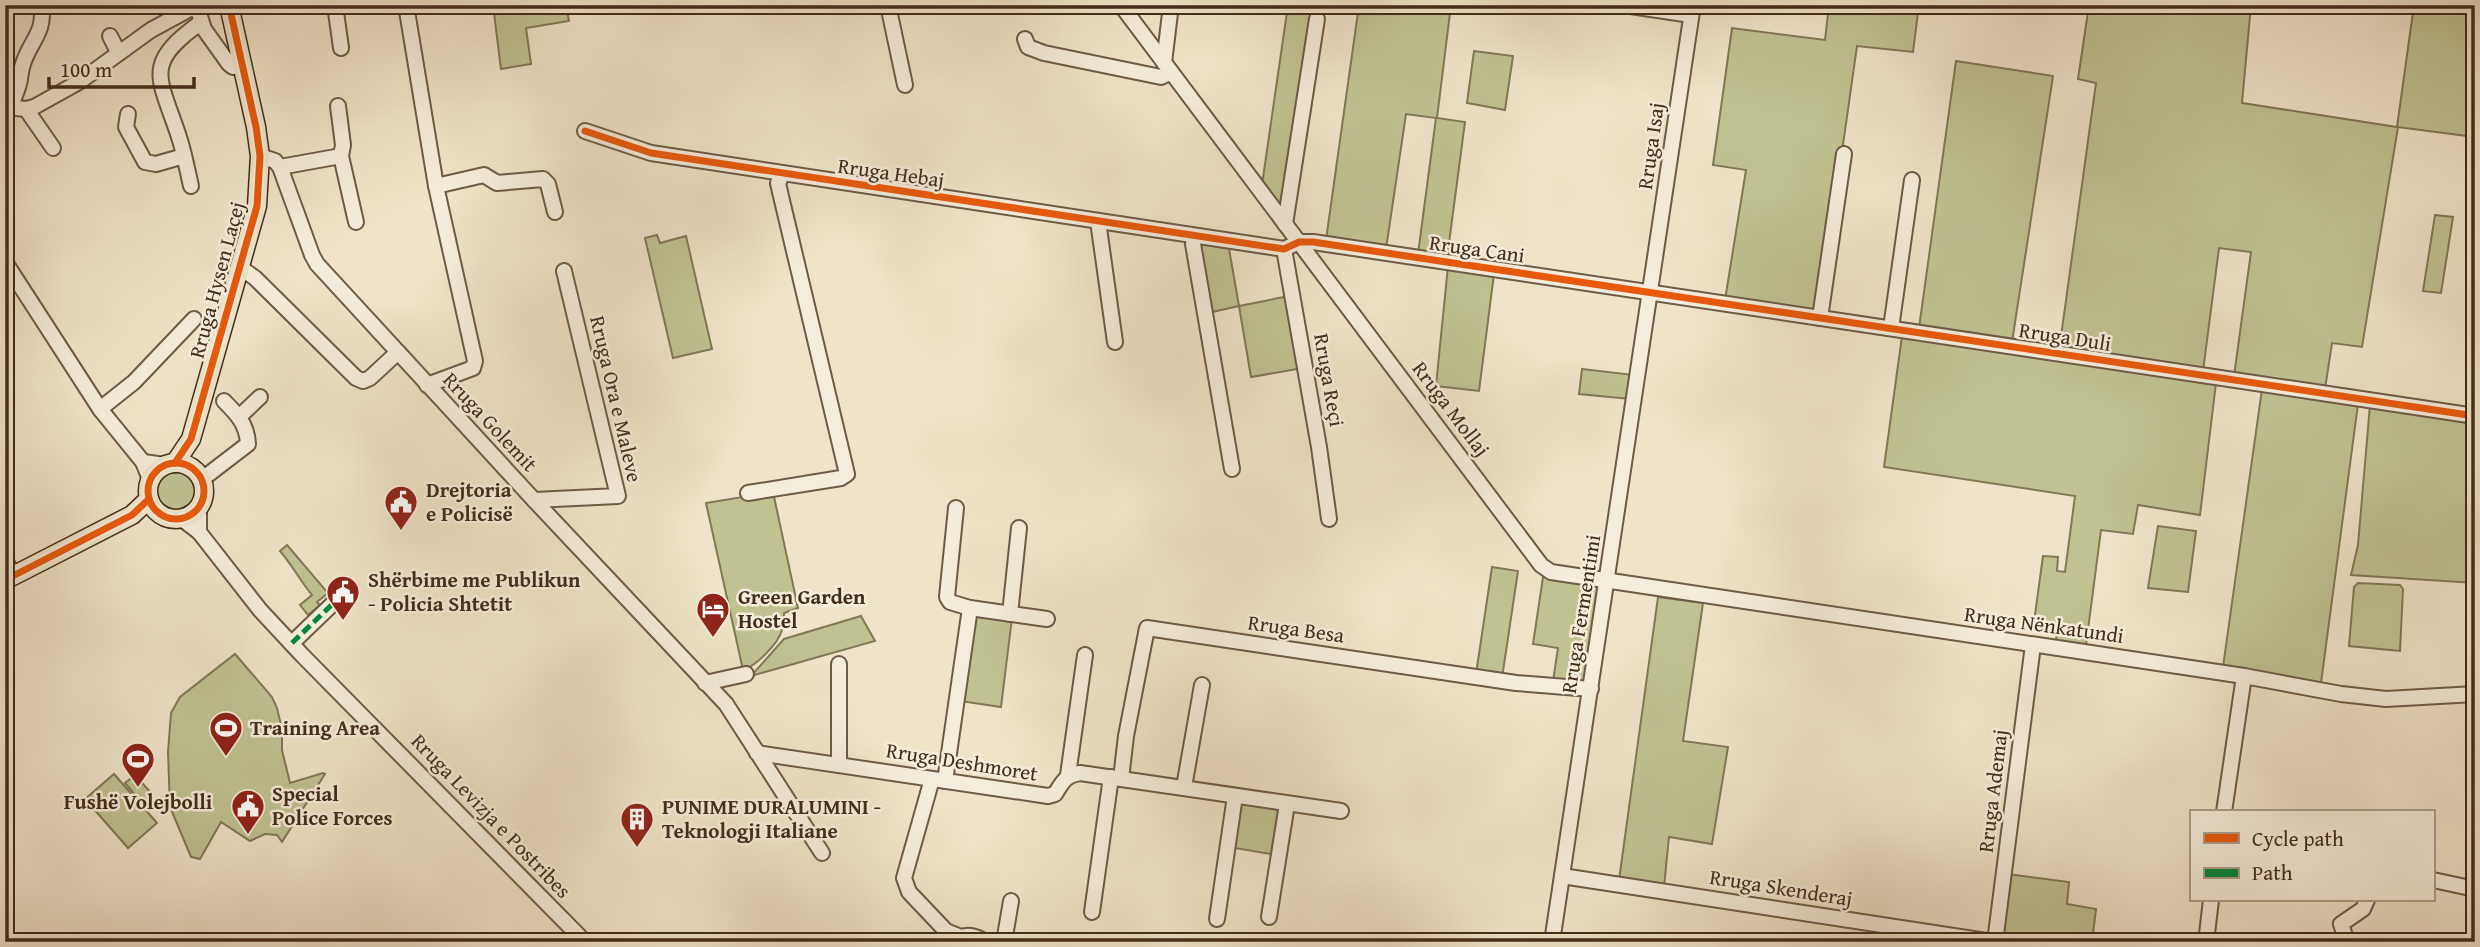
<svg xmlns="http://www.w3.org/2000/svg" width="2480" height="947" font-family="'Gentium Book Plus',serif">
	<rect width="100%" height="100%" fill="#efe4c9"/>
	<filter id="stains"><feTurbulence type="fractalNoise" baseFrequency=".00286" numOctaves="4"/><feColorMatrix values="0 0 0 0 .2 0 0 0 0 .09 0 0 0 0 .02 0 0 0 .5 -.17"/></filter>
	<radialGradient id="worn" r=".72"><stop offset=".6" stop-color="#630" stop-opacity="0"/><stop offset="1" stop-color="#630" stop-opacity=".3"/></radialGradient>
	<g fill="#c0c291" stroke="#817856" stroke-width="2">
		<path d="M493,5H566L569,21L526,28L531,64L501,69Z"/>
		<path d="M1288,5H1315L1284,210L1262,185Z"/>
		<path d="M1359,5H1451L1437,118L1465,122L1447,258L1418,254L1436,118L1406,114L1386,249L1326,240Z"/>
		<path d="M1829,5H1919L1913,52L1857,46L1820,307L1816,313L1725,300L1746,170L1713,165L1732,28L1825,40Z"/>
		<path d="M2089,5H2251L2242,103L2397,127L2414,5H2475V137L2398,127L2362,347L2332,343L2325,389L2234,376L2251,252L2219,248L2203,371L2059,351L2096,83L2078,79Z"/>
		<path d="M1474,51L1513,56L1505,110L1467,103Z"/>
		<path d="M1956,61L2053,76L2012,342L1919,328Z"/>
		<path d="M2435,215L2453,217L2441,293L2423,291Z"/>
		<path d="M657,235L660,243L686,236L712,349L673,358L645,238Z"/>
		<path d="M1198,243H1228L1239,306L1289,296L1303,368L1251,377L1239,306L1208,313Z"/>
		<path d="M1448,266L1494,274L1479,391L1436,386Z"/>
		<path d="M1902,336C2006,355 2112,366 2216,383L2200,515L2138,505L2133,534L2101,530L2086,645L2056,641L2057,630L2033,629L2043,556L2058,557L2057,571L2065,572L2075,496L1884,467Z"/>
		<path d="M1582,369L1634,375L1630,399L1579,394Z"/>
		<path d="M2262,389L2358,404L2321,683L2223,667Z"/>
		<path d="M2370,405L2475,420V583L2351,575L2358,545Z"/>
		<circle cx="177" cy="492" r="21"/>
		<path d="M773,492L798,608L784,613C784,618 784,624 782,630C778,644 757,665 743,670L706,503Z"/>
		<path d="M2158,526L2196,531L2188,592L2148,588Z"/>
		<path d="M287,545L328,593L317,602L320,605L308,615L300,605L312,595C299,579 293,566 280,551Z"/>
		<path d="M1492,567L1518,571L1502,678L1476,674Z"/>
		<path d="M1543,577L1590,584L1599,588L1586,677L1582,682L1553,681L1558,648L1533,644Z"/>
		<path d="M2358,583L2400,585L2403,589L2400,651L2349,646L2354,587Z"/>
		<path d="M1658,597L1703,603L1683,741L1728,747L1712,844L1669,837L1664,887L1619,880Z"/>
		<path d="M973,615L1012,618L1001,707L960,701Z"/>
		<path d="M861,616L875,641L751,676L784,639Z"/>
		<path d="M235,654L272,697L277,708L282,729V750L290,783L323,773L325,774L282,842L277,835L265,834L250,841L221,822L200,859L191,857L170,807L168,752L171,713L180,697Z"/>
		<path d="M114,774L157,823L128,848L85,799Z"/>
		<path d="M135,775L152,794L142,803L125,783Z"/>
		<path d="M1238,799L1278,808L1283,814L1276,855L1229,847Z"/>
		<path d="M2007,874L2069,882L2067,904L2096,909L2092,942H2034L1998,936Z"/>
	</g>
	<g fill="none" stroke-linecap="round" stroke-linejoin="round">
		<defs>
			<g id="minor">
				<path d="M335,5L341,48"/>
				<path d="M406,5L436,186L475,361L473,368L427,385"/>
				<path d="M888,5L905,85"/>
				<path d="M1121,5L1541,565L1551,572L2244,676L2341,694L2386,699L2475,694"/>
				<path d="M1624,5L1691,15"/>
				<path d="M199,13L204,29L229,64L233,67L243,65"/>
				<path d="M110,36L118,52"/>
				<path d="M1025,39L1028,47L1044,53L1161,77L1171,72"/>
				<path d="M1164,63L1171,5"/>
				<path d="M338,106L343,145L341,156L356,222"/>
				<path d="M5,107L26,109L34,107L79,82L151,30L197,5"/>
				<path d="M12,108C12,100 16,95 18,87C21,79 20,72 23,64C30,41 46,32 41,5"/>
				<path d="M26,109L53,148"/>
				<path d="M128,114L126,127L145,162L156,164L184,156"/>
				<path d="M585,131L651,153L1284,249L1299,242H1313L2475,416"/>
				<path d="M260,156L275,161L280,167L312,255L317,264L534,500L726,704L822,853"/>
				<path d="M280,167L341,156"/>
				<path d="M191,186C187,169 184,151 178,134C159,77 143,64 200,23"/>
				<path d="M436,186L484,175L497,183L543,179L548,184L555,212"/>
				<path d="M1098,221L1115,342"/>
				<path d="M1285,224L1317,19"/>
				<path d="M1195,236L1193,244L1232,469"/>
				<path d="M1284,249L1319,447L1329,519"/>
				<path d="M5,262L100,409L143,462L150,479"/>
				<path d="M241,268L255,278L356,378L363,381L370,378L398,352"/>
				<path d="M1820,318L1844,154"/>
				<path d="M1891,328L1912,180"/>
				<path d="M100,409L134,382L194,319"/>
				<path d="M240,416L260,397"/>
				<path d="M143,462L165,465"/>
				<path d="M201,480L248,444C247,424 237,414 224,401"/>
				<path d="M748,493L841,478L847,474L780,192L778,183L782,175"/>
				<path d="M534,500L618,496L564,271"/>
				<path d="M199,508V532"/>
				<path d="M956,508L947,597L950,602L970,608L1047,619"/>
				<path d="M182,519L199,532L260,610L302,655L585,942"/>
				<path d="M5,559L13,576"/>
				<path d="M1010,614L1019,528"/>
				<path d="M292,643L344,593"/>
				<path d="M705,683L746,674"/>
				<path d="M757,753L1048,796L1055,794C1063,782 1064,776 1080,773L1341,811"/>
				<path d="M839,765V664"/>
				<path d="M1068,775L1085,655"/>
				<path d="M932,779L904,878L909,892L946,931L961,937C970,934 977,937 986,942"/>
				<path d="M1121,779L1126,736L1147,628L1516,683L1591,689"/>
				<path d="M945,781L970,608"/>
				<path d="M1184,787L1202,685"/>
				<path d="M2224,812L2244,676"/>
				<path d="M1562,876L1993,942"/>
				<path d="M2433,880L2475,889"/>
				<path d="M1092,912L1111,777"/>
				<path d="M1269,917L1287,804"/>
				<path d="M1217,919L1235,796"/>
				<path d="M1004,942L1011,901"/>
				<path d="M1552,942L1693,5"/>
				<path d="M1995,942L2033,645"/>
				<path d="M2206,942L2211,900"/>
				<path d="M2347,942L2341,924L2363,909L2367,900"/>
			</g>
			<g id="major">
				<path d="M175,463L191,439L257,206L260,156L256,127L229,5"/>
				<circle cx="176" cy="491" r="28"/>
				<path d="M5,580L132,515L149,499"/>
			</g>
		</defs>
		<use href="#minor" stroke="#6d5b47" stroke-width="18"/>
		<use href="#major" stroke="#422d1c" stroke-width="21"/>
		<use href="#minor" stroke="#f5eddc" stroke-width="14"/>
		<use href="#major" stroke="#efe4c9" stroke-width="18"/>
		<path stroke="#00873e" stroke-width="5" stroke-dasharray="10 5" stroke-linecap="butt" d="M292,643L344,593"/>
		<defs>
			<g id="cycleway">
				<path d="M585,131L651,153L1284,249L1299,242H1313L2475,416"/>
				<path d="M175,463L191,439L257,206L260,156L256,127L229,5"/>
				<circle cx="176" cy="491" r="28"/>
				<path d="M5,580L132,515L149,499"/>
			</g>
		</defs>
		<use href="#cycleway" stroke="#f5eddc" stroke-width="11"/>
		<use href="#cycleway" stroke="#e8590c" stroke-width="7"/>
	</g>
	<defs>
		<symbol id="civic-pin" viewBox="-11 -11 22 30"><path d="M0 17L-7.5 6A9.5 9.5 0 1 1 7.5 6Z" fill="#8f2418" stroke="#f5eddc"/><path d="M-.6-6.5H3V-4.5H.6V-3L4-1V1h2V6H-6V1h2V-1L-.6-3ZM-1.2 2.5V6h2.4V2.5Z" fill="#fff"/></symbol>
		<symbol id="hotel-pin" viewBox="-11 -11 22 30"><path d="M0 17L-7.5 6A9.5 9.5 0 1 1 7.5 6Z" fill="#8f2418" stroke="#f5eddc"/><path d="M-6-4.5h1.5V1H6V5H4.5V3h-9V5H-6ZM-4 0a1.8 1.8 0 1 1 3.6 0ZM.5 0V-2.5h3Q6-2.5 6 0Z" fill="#fff"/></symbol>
		<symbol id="stadium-pin" viewBox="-11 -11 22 30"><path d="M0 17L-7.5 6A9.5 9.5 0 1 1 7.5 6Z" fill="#8f2418" stroke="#f5eddc"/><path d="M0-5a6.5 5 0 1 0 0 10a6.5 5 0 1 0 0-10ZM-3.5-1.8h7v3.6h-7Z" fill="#fff"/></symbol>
		<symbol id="building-pin" viewBox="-11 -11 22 30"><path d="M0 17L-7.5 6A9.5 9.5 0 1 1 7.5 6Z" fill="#8f2418" stroke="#f5eddc"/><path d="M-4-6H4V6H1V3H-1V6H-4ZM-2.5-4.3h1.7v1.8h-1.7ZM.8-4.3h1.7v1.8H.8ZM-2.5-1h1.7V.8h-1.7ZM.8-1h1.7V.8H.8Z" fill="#fff"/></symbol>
	</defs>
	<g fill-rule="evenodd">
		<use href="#civic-pin" x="382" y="483" width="38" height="52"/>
		<use href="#civic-pin" x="324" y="573" width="38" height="52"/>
		<use href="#hotel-pin" x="694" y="590" width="38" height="52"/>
		<use href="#stadium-pin" x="207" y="709" width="38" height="52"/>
		<use href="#stadium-pin" x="119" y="740" width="38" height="52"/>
		<use href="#civic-pin" x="229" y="787" width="38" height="52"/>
		<use href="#building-pin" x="618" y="800" width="38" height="52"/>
	</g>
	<g text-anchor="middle" stroke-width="5" stroke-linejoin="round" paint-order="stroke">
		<g font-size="21" fill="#422d1c" stroke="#f5eddc">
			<text transform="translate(1651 146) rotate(-82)" y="7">Rruga Isaj</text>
			<text transform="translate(891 173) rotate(8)" y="7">Rruga Hebaj</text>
			<text transform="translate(1477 249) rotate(8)" y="7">Rruga Cani</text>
			<text transform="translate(217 280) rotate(-75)" y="7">Rruga Hysen Laçej</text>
			<text transform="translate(2065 337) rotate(9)" y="7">Rruga Duli</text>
			<text transform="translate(1329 380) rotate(80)" y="7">Rruga Reçi</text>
			<text transform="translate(616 399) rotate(77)" y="7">Rruga Ora e Maleve</text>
			<text transform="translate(1451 409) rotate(53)" y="7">Rruga Mollaj</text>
			<text transform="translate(490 422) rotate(47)" y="7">Rruga Golemit</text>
			<text transform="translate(1581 614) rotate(-81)" y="7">Rruga Fermentimi</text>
			<text transform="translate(2044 625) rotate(8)" y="7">Rruga Nënkatundi</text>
			<text transform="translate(1296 629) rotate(8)" y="7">Rruga Besa</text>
			<text transform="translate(962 762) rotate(9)" y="7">Rruga Deshmoret</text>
			<text transform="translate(1993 791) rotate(-83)" y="7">Rruga Ademaj</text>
			<text transform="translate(491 816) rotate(46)" y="7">Rruga Levizja e Postribes</text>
			<text transform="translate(1781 888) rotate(9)" y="7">Rruga Skenderaj</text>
		</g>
		<g font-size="21" font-weight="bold" fill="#422d1c" stroke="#f5eddc" text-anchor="start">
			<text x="426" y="497">Drejtoria<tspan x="426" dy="24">e Policisë</tspan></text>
			<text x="368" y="587">Shërbime me Publikun<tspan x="368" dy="24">- Policia Shtetit</tspan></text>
			<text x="738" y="604">Green Garden<tspan x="738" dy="24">Hostel</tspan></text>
			<text x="250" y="735">Training Area</text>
			<text x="272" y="801">Special<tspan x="272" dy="24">Police Forces</tspan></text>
			<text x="138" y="809" text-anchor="middle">Fushë Volejbolli</text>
			<text x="662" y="814">PUNIME DURALUMINI -<tspan x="662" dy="24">Teknologji Italiane</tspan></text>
		</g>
	</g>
	<rect width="2480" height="947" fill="none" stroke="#efe4c9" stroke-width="28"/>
	<rect x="7" y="7" width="2466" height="933" fill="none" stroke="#422d1c" stroke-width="3.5"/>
	<rect x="14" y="14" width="2452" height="919" fill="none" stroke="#422d1c" stroke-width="2"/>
	<rect x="2190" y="810" width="245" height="91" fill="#f5eddc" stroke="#ada08f" stroke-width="2"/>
	<rect x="2204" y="833" width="35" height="10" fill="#e8590c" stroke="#ada08f" stroke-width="2"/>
	<text x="2252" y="846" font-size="21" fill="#422d1c">Cycle path</text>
	<rect x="2204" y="868" width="35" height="10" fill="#00873e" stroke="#ada08f" stroke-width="2"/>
	<text x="2252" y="880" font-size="21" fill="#422d1c">Path</text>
	<path d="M49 77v10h145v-10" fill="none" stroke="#422d1c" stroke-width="3.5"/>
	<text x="60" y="77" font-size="21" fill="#422d1c" stroke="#f5eddc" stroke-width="5" paint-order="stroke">100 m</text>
	<rect width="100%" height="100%" filter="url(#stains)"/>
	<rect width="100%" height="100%" fill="url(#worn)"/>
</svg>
